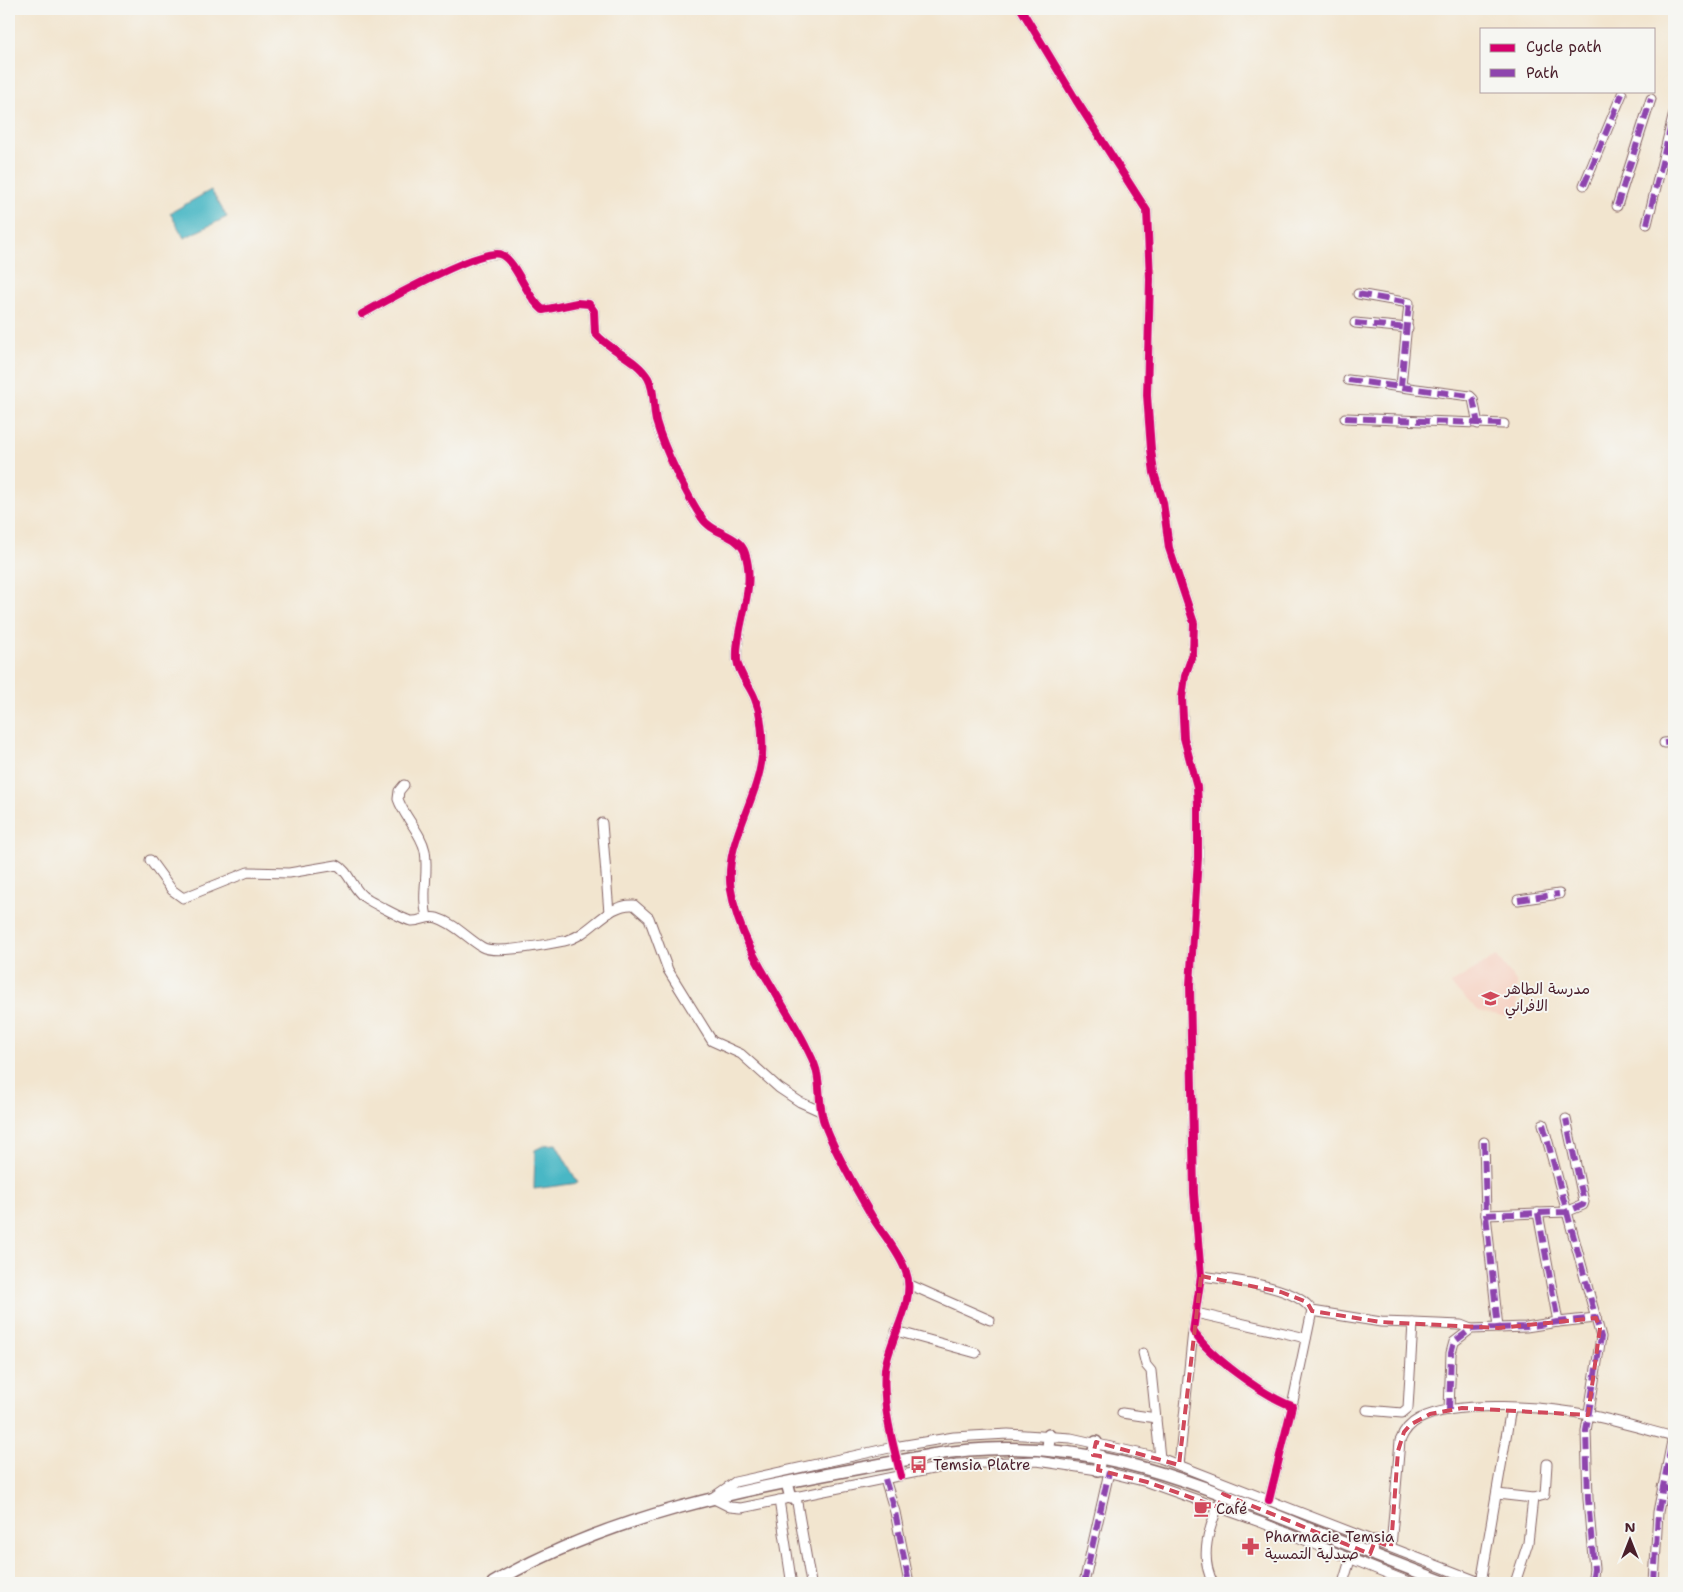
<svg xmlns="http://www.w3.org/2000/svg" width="1683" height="1592" font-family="'Shantell Sans','Playpen Sans Arabic',sans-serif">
	<rect width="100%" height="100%" fill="#f6f6f2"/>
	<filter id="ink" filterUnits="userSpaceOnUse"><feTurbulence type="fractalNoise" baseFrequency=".02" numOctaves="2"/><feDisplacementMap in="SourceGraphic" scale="10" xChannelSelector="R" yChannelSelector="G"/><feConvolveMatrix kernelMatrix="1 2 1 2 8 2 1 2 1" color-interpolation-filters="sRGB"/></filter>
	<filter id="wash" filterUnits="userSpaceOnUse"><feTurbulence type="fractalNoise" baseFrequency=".0096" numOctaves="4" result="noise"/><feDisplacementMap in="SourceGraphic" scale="20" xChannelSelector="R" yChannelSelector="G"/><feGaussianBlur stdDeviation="1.12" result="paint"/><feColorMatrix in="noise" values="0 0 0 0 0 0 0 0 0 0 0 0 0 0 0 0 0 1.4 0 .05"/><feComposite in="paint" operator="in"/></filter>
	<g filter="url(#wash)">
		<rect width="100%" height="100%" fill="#f2e5cf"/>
		<path fill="#f6d2c3" d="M1496,956L1517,983V1019L1479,1011L1450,984Z"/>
		<g fill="#4ab7c5" stroke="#4a6b78">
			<path d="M211,190L227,217L184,238L170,213Z"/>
			<path d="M556,1144L578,1183L534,1189L535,1150L545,1145Z"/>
		</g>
	</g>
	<g filter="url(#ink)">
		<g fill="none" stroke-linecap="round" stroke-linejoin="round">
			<defs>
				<g id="minor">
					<path d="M1021,9L1076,100L1147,211L1150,279L1147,395L1151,449L1154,473L1163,502L1169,548L1194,623L1193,653L1185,676L1182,698L1184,738L1197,787L1198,805V858L1190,985L1194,1193L1201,1276L1193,1331C1210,1357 1263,1395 1292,1406L1269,1500"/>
					<path d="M1584,185L1622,94"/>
					<path d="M1617,206L1651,99"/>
					<path d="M1647,224L1674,113"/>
					<path d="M1358,294L1409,303L1401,386"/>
					<path d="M362,314C382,303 485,245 502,255C517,263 526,297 543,310L577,303L589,304L594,311L595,333C610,351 636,358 648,378C655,390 653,407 656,421C664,449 686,494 702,518C712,534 739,534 745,553C757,589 735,624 737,660C739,676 750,685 755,699C762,716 763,738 762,756C758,801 723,844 731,890C740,947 779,994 805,1044C809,1053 815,1062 817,1073C821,1092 818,1110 826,1128C838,1158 857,1191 873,1218C884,1236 899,1252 906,1272C917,1301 888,1340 885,1370C882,1406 892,1441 901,1476"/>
					<path d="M1355,323L1408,328"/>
					<path d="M1348,380L1470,396L1473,399L1478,424"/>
					<path d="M1345,418L1504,424"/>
					<path d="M1664,743L1674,742"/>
					<path d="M404,785L399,791L398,799C404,817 421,832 425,851C429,874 421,895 427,917"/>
					<path d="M602,823L609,913"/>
					<path d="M150,860L172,890L183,898L248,872L289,873L337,865C349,871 352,888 364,897C369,901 405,920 411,921C420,922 427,915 437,918C454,923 467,938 482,947C495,955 548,944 564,941C591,936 606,903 634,905L649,918L668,970L712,1041L741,1054L779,1088L800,1102L820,1111"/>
					<path d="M1518,900L1559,894"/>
					<path d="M1543,1124L1601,1337L1586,1431L1588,1499L1594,1569L1592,1583"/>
					<path d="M1484,1142L1486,1215L1566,1212L1583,1205L1584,1202L1566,1119"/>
					<path d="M1538,1213L1558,1322L1596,1318"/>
					<path d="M1201,1276C1230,1280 1297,1285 1312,1311L1381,1322L1413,1323L1408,1408L1402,1413L1367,1410"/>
					<path d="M908,1284L990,1320"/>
					<path d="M1196,1313L1306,1338"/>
					<path d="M1413,1323L1461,1325L1471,1329"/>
					<path d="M1498,1328L1526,1327L1558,1322"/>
					<path d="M896,1331L976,1353"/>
					<path d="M1143,1353L1146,1365L1151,1371L1160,1458"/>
					<path d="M1292,1406L1312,1311"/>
					<path d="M1449,1410L1451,1353L1454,1342L1471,1329L1498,1328L1486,1215"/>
					<path d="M1122,1413L1156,1418"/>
					<path d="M1179,1465L1193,1331"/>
					<path d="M885,1479L895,1512L909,1583"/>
					<path d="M1662,1487L1674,1492"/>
					<path d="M1497,1494L1533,1498L1528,1543L1515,1583"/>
					<path d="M796,1497L811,1583"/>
					<path d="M1533,1498L1545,1495L1547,1464"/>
					<path d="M779,1500L791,1579"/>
					<path d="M1391,1547L1400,1441C1404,1431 1409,1424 1419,1419C1457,1399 1548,1407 1589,1415C1618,1421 1646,1430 1674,1437"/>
					<path d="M1084,1583L1109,1472"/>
					<path d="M1213,1583C1199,1556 1209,1528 1220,1502"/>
					<path d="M1343,1583L1350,1560"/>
					<path d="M1411,1583L1260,1522L1147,1482L1098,1470L1037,1461L957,1464L741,1508L730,1507L712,1498L735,1482L894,1447L954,1437L1008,1434L1071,1438L1160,1458L1482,1583"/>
					<path d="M1481,1583L1511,1408"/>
					<path d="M1654,1583L1658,1512L1673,1436"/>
				</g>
				<g id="major">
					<path d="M1048,1450L1049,1435"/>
					<path d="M1093,1455L1096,1442"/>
					<path d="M1098,1470L1100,1456"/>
					<path d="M787,1483L791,1498"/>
					<path d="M1370,1554L1375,1541"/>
					<path d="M493,1583C629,1504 779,1484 931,1455C1068,1431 1178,1475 1302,1526C1350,1546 1398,1564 1446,1583"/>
					<path d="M1480,1583H1481"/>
				</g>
			</defs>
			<use href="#minor" stroke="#856464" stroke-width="11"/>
			<use href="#major" stroke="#856464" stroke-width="14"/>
			<use href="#minor" stroke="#fff" stroke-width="9"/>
			<use href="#major" stroke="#fff" stroke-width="11"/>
			<g stroke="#8e44ad" stroke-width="6" stroke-dasharray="12 6" stroke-linecap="butt">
				<path d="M1584,185L1622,94"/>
				<path d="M1617,206L1651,99"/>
				<path d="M1647,224L1674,113"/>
				<path d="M1358,294L1409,303L1401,386"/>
				<path d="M1355,323L1408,328"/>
				<path d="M1348,380L1470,396L1473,399L1478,424"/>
				<path d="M1345,418L1504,424"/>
				<path d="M1664,743L1674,742"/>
				<path d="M1518,900L1559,894"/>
				<path d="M1543,1124L1601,1337L1586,1431L1588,1499L1594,1569L1592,1583"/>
				<path d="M1484,1142L1486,1215L1566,1212L1583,1205L1584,1202L1566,1119"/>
				<path d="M1538,1213L1558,1322L1596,1318"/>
				<path d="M1498,1328L1526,1327L1558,1322"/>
				<path d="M1449,1410L1451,1353L1454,1342L1471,1329L1498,1328L1486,1215"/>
				<path d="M885,1479L895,1512L909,1583"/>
				<path d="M1662,1487L1674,1492"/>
				<path d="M1084,1583L1109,1472"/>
				<path d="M1654,1583L1658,1512L1673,1436"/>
			</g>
			<defs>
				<g id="cycleway">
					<path d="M1021,9L1076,100L1147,211L1150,279L1147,395L1151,449L1154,473L1163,502L1169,548L1194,623L1193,653L1185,676L1182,698L1184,738L1197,787L1198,805V858L1190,985L1194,1193L1201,1276L1193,1331C1210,1357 1263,1395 1292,1406L1269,1500"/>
					<path d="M362,314C382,303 485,245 502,255C517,263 526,297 543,310L577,303L589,304L594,311L595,333C610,351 636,358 648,378C655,390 653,407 656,421C664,449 686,494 702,518C712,534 739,534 745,553C757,589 735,624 737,660C739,676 750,685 755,699C762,716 763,738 762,756C758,801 723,844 731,890C740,947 779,994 805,1044C809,1053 815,1062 817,1073C821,1092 818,1110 826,1128C838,1158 857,1191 873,1218C884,1236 899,1252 906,1272C917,1301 888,1340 885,1370C882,1406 892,1441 901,1476"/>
				</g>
			</defs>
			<use href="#cycleway" stroke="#f6f6f2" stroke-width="11"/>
			<use href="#cycleway" stroke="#d6006c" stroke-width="8"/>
		</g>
	</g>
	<path fill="none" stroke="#d1495b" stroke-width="4" stroke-dasharray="10 6" stroke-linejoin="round" d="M1201,1276L1281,1292L1307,1302L1312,1311L1381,1322L1498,1328L1596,1318L1600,1328L1588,1415L1462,1408L1430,1414L1410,1425L1404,1432L1398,1451L1391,1547L1375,1541L1370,1554L1223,1494L1218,1507L1147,1482L1098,1470L1100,1456L1093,1455L1096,1442L1179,1465Z"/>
	<defs>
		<symbol id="school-bare" viewBox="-9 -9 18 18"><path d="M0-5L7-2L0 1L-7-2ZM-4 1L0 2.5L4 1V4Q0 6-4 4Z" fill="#d1495b" stroke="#f6f6f2" stroke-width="2.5" paint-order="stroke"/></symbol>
		<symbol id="bus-bare" viewBox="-9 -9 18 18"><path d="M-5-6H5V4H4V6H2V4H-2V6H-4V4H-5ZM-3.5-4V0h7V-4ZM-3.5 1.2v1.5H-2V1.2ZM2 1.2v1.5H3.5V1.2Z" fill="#d1495b" stroke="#f6f6f2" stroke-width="2.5" paint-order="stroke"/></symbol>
		<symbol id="cafe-bare" viewBox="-9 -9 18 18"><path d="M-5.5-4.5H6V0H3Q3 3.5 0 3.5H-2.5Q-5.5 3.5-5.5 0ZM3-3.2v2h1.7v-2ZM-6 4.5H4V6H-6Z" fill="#d1495b" stroke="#f6f6f2" stroke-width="2.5" paint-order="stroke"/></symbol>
		<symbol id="pharmacy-bare" viewBox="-9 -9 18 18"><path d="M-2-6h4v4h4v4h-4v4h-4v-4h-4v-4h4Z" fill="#d1495b" stroke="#f6f6f2" stroke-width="2.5" paint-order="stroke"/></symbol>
	</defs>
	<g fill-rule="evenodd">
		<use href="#school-bare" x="1478" y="986" width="25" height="25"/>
		<use href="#bus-bare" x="906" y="1452" width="25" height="25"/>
		<use href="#cafe-bare" x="1190" y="1496" width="25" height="25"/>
		<use href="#pharmacy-bare" x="1238" y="1534" width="25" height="25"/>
	</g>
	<g text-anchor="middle" stroke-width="4" stroke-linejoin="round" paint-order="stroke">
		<g font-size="15" fill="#4a1f2b" stroke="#f6f6f2" text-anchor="start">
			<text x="1505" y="994">مدرسة الطاهر<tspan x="1505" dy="17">الافراني</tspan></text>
			<text x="933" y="1470">Temsia Platre</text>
			<text x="1216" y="1514">Café</text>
			<text x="1265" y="1542">Pharmacie Temsia<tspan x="1265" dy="17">صيدلية التمسية</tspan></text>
		</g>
	</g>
	<rect width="1683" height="1592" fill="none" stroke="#f6f6f2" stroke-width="30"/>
	<rect x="1480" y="28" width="175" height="65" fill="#f6f6f2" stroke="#b1a0a2"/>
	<rect x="1490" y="44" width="25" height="8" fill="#d6006c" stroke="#b1a0a2"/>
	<text x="1526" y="52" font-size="15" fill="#4a1f2b">Cycle path</text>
	<rect x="1490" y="69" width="25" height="8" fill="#8e44ad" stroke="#b1a0a2"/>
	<text x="1526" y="78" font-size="15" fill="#4a1f2b">Path</text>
	<g transform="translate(1630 1540)" stroke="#f6f6f2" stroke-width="4" paint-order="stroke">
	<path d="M0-4L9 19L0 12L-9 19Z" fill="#4a1f2b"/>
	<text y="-8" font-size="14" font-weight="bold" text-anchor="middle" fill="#4a1f2b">N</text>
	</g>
</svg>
